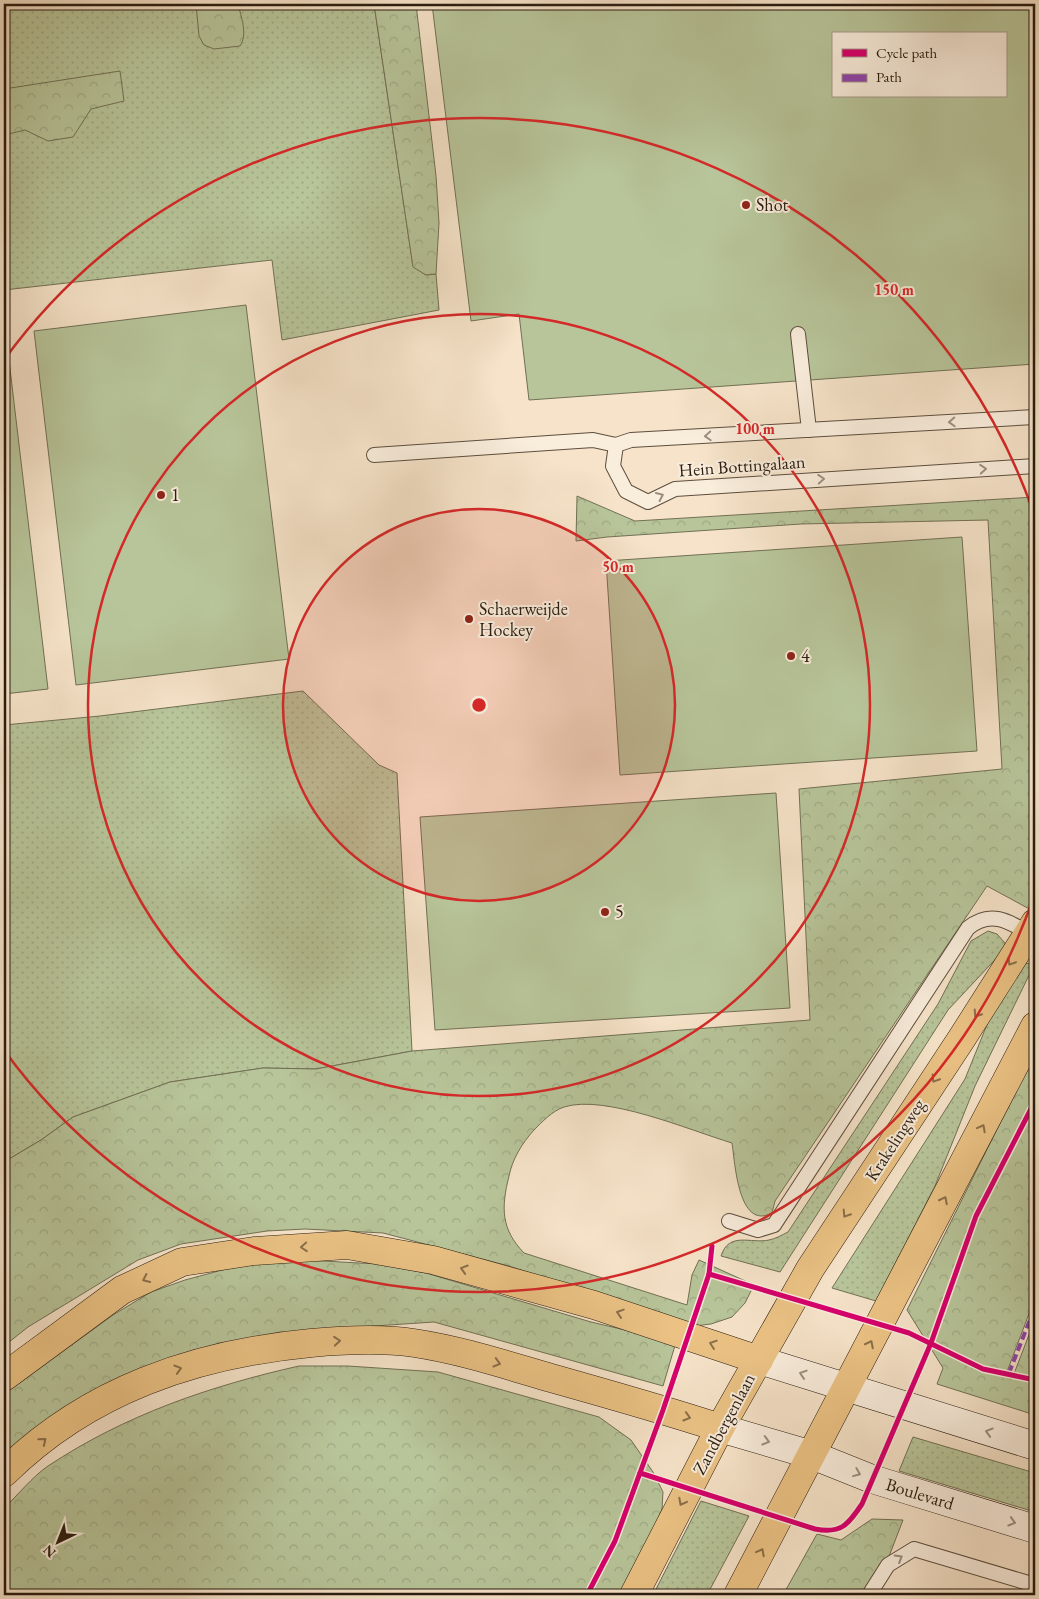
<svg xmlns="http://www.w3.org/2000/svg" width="1039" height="1599" font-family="'EB Garamond',serif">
	<defs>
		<pattern id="grass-dots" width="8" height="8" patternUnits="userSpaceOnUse" patternTransform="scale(1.25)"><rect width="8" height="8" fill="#b8c59a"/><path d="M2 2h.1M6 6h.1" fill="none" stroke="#9ea984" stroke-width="1.8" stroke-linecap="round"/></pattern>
		<pattern id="forest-crowns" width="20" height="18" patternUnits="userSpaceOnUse" patternTransform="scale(1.25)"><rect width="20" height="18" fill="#b8c59a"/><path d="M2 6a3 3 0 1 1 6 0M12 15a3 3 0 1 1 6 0" fill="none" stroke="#9ea984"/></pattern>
	</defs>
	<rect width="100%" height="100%" fill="#f6e3c9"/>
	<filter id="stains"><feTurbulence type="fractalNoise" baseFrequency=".004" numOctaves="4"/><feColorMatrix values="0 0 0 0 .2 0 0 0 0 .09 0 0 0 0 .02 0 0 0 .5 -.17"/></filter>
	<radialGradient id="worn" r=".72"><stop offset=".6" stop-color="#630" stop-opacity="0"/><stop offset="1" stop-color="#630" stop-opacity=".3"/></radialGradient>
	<g fill="url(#grass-dots)" stroke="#717055">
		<path d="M4,4H374L413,266L426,275L436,274L439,310L282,340L272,260L4,290Z"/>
		<path d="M303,691L379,765L397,773L412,1051L316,1069L263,1068L170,1082L73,1117L41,1140L4,1162V725L100,716Z"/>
		<path d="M988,931L997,934L1005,943L1004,950L948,1010L780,1272L721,1256C729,1231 751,1244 769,1240C775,1239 782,1235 788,1232L938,1004L971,941Z"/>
		<path d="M1035,963L975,1086L935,1186L876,1301L832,1288L965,1079L999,995L1019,964Z"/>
		<path d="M913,1437L1035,1473V1512L899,1471Z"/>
		<path d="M701,1501L749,1516L707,1595H653Z"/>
	</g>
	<g fill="url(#forest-crowns)" stroke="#717055">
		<path d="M196,4H238C241,17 248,34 240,46L214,49L204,45L199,36Z"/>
		<path d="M374,4H416L436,176L439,223L436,274L426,275L413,267Z"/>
		<path d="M120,71L124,101L91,109L73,137L48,141L25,130L4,135V89Z"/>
		<path d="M577,496L635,521L1035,497V912L987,886L775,1201L772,1213C738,1231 735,1162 732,1143C689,1130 605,1094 564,1107C552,1111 542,1122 534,1130C522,1143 512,1160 509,1176C501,1208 501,1229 524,1253L687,1305L692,1275L699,1260L754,1285L745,1303L732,1317L711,1324L694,1326L509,1266L383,1233L305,1229L267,1231L181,1244L138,1260L28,1327L4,1346V1162L41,1140L73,1117L170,1082L263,1068L316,1069L412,1051L810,1020L799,789L1002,769L988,520L801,524L607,537L576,541Z"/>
		<path d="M1035,1053V1298L1005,1377L1012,1379L1035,1319V1415L937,1384L943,1368L907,1310Z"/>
		<path d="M304,1260L378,1264L426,1273L591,1322L676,1342L663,1386L434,1322L344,1328L181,1363L4,1470V1394L113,1315L151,1292L185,1280L226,1269L268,1262Z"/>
		<path d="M299,1366H348L438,1372L599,1417L631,1440L653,1472L663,1492L662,1509L642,1558L621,1595H4V1508C18,1495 32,1477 48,1466C125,1415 210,1386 299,1366Z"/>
		<path d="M872,1519L903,1520L883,1572L858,1595H842L825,1589L822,1595H783L817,1534L841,1540Z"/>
	</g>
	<g fill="#b8c59a" stroke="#717055" fill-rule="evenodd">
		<path d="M432,4H1035V364L529,400L519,314L471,321ZM833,34H1005V96H833Z"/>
		<path d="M246,305L289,659L76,685L34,331Z"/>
		<path d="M4,335H6L48,689L4,694Z"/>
		<path d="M962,537L977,751L620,775L606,561Z"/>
		<path d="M776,793L790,1008L435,1030L420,817Z"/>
	</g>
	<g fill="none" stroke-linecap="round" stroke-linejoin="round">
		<defs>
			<g id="service">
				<path d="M798,334L809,430"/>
				<path d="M1035,417L631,440L616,445L613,466L626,491L648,502L675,489L1035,466"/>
				<path d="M374,455L593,440L616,445"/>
				<path d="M729,1221L758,1230L774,1225L968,928C991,909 1010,922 1032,935"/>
				<path d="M869,1595L888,1565L914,1549L1035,1585"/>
			</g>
			<g id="secondary">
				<path d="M759,1360L1035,1446"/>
				<path d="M720,1428L812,1455L872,1479L1035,1529"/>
			</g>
			<g id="primary">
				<path d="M634,1595L720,1428L810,1269L962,1038L1035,923"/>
				<path d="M738,1595L1035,1026"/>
			</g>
			<g id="motorway">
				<path d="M4,1377L122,1290L182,1262L254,1251L347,1245L433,1260L594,1305L759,1360"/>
				<path d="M4,1473C88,1390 195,1354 311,1343C344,1340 381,1338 414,1343C461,1350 506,1365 551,1378C608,1394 665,1410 720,1428"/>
			</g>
		</defs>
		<use href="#service" stroke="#5d4e3e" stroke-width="16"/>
		<use href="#secondary" stroke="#2a1c10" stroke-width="29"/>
		<use href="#primary" stroke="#2a1c10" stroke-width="29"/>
		<use href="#motorway" stroke="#2a1c10" stroke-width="29"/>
		<use href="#service" stroke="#f9eddc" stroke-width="14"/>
		<use href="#secondary" stroke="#f9eddc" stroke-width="28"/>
		<use href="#primary" stroke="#ebc284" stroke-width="28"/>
		<use href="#motorway" stroke="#ebc284" stroke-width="28"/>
		<path stroke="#8e44ad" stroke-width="4" stroke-dasharray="8 4" stroke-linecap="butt" d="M1009,1373L1035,1307"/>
		<defs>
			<g id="cycleway">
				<path d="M709,1274L909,1333L983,1369L1035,1380"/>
				<path d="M640,1473L815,1529C841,1534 848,1525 862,1504L931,1343L976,1216L1035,1101"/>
				<path d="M587,1595L615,1541L663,1410L709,1274L712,1246"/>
			</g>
		</defs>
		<use href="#cycleway" stroke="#f9eddc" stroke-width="8"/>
		<use href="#cycleway" stroke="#d6006c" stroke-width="5"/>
	</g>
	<defs><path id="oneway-chevron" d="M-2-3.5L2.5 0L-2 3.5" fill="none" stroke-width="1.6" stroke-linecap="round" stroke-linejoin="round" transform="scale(1.25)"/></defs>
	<g stroke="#9c8f80">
		<use href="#oneway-chevron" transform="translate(952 422) rotate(177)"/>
		<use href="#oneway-chevron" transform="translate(708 436) rotate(177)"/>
		<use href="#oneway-chevron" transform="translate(983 469) rotate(-4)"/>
		<use href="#oneway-chevron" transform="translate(821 479) rotate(-4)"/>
		<use href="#oneway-chevron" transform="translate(660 496) rotate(-25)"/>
		<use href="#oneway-chevron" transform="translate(803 1374) rotate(-162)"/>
		<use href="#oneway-chevron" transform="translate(989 1432) rotate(-163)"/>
		<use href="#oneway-chevron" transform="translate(766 1441) rotate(16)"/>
		<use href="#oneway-chevron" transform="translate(857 1473) rotate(22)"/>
		<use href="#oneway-chevron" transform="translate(1012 1522) rotate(17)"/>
		<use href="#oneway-chevron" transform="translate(899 1558) rotate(-31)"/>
	</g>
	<g stroke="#8a6f4a">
		<use href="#oneway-chevron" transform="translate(1011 962) rotate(122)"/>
		<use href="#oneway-chevron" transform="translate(977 1014) rotate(123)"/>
		<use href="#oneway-chevron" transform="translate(935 1079) rotate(123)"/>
		<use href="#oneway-chevron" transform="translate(982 1128) rotate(-62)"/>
		<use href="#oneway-chevron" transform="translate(944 1200) rotate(-63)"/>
		<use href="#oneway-chevron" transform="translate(846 1214) rotate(123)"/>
		<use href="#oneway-chevron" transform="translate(304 1247) rotate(176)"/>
		<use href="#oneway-chevron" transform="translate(464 1269) rotate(-163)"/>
		<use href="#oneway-chevron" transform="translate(146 1279) rotate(155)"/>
		<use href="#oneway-chevron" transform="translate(620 1313) rotate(-162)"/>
		<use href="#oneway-chevron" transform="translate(337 1341) rotate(-5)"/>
		<use href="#oneway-chevron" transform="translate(713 1344) rotate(-161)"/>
		<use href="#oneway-chevron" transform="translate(870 1344) rotate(-63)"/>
		<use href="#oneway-chevron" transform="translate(497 1363) rotate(16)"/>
		<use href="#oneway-chevron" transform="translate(178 1369) rotate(-17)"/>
		<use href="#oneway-chevron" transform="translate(687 1417) rotate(17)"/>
		<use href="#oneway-chevron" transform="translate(43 1441) rotate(-39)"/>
		<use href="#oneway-chevron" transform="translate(682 1502) rotate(118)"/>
		<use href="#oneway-chevron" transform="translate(761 1552) rotate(-62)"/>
	</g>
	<circle cx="479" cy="705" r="196" fill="#d62828" fill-opacity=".12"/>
	<g fill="none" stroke="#d62828" stroke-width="2.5">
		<circle cx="479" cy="705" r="196"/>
		<circle cx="479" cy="705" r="391"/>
		<path d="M1034 896A587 587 0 0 1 4 1050M4 360A587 587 0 0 1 1034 514"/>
	</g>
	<g fill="#8f2418" stroke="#f9eddc" stroke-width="2">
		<circle cx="746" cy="205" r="5"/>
		<circle cx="161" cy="495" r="5"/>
		<circle cx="469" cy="619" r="5"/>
		<circle cx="791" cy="656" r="5"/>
		<circle cx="605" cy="912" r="5"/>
	</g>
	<g text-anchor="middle" stroke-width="4" stroke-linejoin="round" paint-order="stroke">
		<g font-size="18" fill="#2a1c10" stroke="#f9eddc" text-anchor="start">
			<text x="756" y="211">Shot</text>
			<text x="171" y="501">1</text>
			<text x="479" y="615">Schaerweijde<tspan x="479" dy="21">Hockey</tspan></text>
			<text x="801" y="662">4</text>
			<text x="615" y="918">5</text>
		</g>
		<g font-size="18" fill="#2a1c10" stroke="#f9eddc">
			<text transform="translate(742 466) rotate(-4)" y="6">Hein Bottingalaan</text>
			<text transform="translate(895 1140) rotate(-57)" y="6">Krakelingweg</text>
			<text transform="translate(724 1424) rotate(-62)" y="6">Zandbergenlaan</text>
			<text transform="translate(920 1494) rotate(17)" y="6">Boulevard</text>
		</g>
	</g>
	<circle cx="479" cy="705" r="8" fill="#d62828" stroke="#f9eddc" stroke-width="2.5"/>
	<g font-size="15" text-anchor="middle" font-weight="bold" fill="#d62828" stroke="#f9eddc" stroke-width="4" stroke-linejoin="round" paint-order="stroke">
		<text x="894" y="295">150 m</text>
		<text x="755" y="434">100 m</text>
		<text x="618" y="572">50 m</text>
	</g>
	<rect width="1039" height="1599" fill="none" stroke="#f6e3c9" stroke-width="20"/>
	<rect x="5" y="5" width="1029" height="1589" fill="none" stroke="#2a1c10" stroke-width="2.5"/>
	<rect x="10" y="10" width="1019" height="1579" fill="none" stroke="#2a1c10"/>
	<rect x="832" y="32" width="175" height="65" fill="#f9eddc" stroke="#a6998a"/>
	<rect x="842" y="49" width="25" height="8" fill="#d6006c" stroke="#a6998a"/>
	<text x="876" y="58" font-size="15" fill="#2a1c10">Cycle path</text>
	<rect x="842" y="74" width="25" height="8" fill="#8e44ad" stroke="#a6998a"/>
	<text x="876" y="82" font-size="15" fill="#2a1c10">Path</text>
	<g transform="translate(58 1542) rotate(223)" stroke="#f9eddc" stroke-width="4" paint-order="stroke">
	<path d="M0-4L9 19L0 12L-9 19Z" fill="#2a1c10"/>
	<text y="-8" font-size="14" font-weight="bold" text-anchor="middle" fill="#2a1c10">N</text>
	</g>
	<rect width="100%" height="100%" filter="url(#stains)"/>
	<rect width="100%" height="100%" fill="url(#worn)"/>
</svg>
